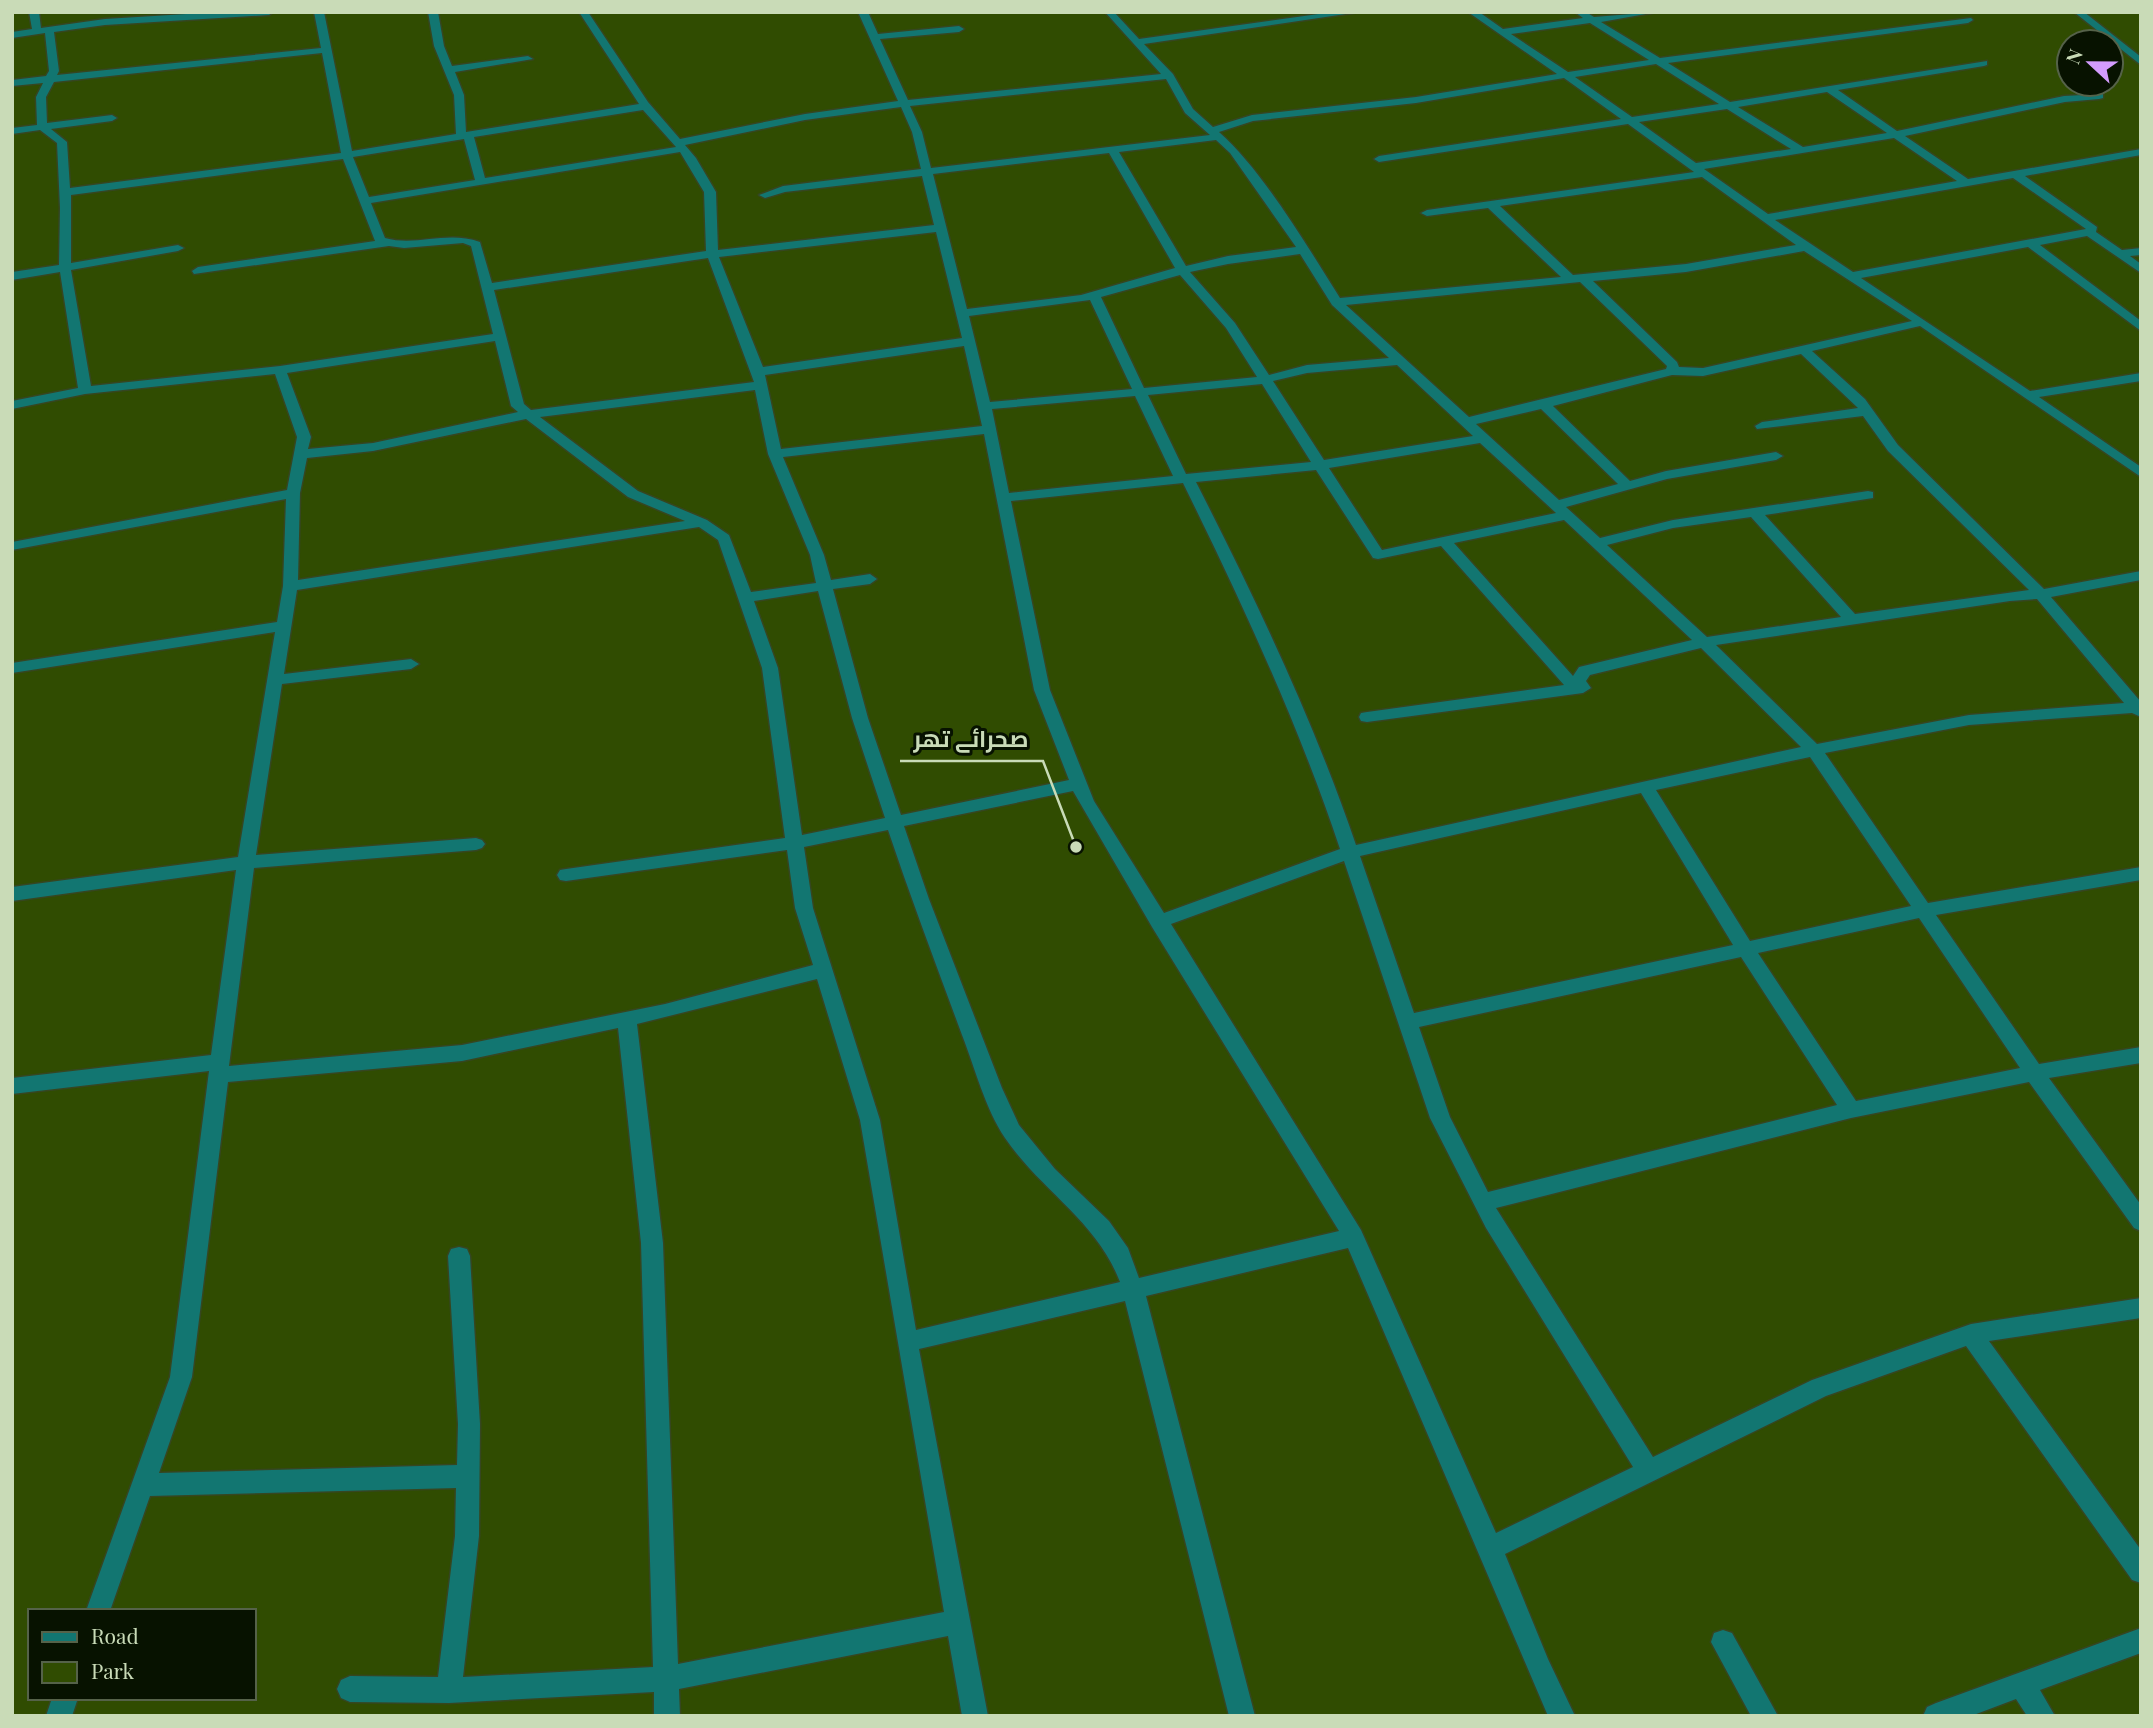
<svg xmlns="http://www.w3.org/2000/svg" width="2153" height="1728" font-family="'Playfair Display',Cairo,serif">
	<rect width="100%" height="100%" fill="#1a2a04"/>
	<path fill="#304c01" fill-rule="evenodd" d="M12,12H2141V1716H12ZM2069,42H2111V84H2069ZM30,1611H254V1698H30Z"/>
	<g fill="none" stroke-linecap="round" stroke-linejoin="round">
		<defs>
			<g id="minor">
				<path d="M29,12H39L41,28L105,19L219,12H273L269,15L105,25L54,32L59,71L57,75L321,48L314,12H324L352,151L456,134L454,95L434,46L428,12H438L444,46L452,66L528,56L533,59L455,72L464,95L466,132L639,104L579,12H588L648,102L680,139L805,114L898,101L858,12H868L878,34L959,26L964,29L959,32L880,39L908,100L1161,74L1105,12H1114L1139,39L1333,12H1359L1144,44L1173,74L1193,109L1213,127L1252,115L1416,97L1557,74L1468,12H1479L1503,29L1583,18L1575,12H1586L1594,17L1657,12L1601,22L1660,58L1971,18L1973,20L1968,23L1668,63L1730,102L1987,61V65L1984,66L1838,90L1897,131L2064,96L2103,94V98L2099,99L2065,102L1905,136L1968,179L2141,149V155L2025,176L2097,227L2096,232L2122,250L2141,248V255L2130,256L2141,264V273L2087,236L2040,245L2141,321V331L2028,247L1861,278L2030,391L2141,373V381L2039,397L2141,467V477L1920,326L1812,351L1865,399L1898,445L2044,589L2141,571V580L2051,597L2141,702V717L2132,713L1969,725L1825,753L1928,903L2141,867V880L1936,915L2039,1064L2141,1047V1063L2049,1078L2141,1205V1231L2134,1228L2029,1082L1851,1118L1496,1208L1653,1457L1812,1380L1971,1324L2141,1298V1318L1989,1341L2141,1550V1583L2132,1580L1966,1346L1826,1396L1505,1554L1548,1659L1575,1716H1548L1348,1248L1146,1296L1255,1716H1229L1125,1301L919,1349L988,1716H962L948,1636L679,1689L680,1716H654V1692L449,1703L350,1702L341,1698L337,1689L341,1680L350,1676L438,1677L455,1536L456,1488L150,1496L110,1611H86L170,1377L209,1071L12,1094V1078L211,1055L236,870L12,901V887L238,857L275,632L12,673V663L277,622L283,586L286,499L12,550V542L287,490L297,437L275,374L85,394L12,409V401L78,388L60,272L12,280V272L59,265L60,208L57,143L40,130L12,134V128L37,125L36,97L43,83L12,86V80L46,76L49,71L45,33L12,38V32L32,29ZM1590,23L1649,60L1568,72L1511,34ZM322,53L341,153L70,188L67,142L51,129L112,121L117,118L112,115L47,123L46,97L54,82ZM1656,64L1719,104L1632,117L1575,77ZM1564,78L1621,119L1379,156L1374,159L1379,162L1628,124L1694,172L1427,210L1421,213L1427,216L1488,208L1561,277L1340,298C1307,246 1264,172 1219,132L1253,121L1416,103ZM1166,79L1185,113L1210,135L931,168L922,132L910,106ZM1827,92L1887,133L1803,147L1738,107ZM901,107L912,132L921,169L783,186L759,195L765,198L785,192L922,176L934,225L718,250L716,192L696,158L685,145L805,120ZM1727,109L1791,149L1696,163L1639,122ZM643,110L676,147L485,178L474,137ZM1894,138L1957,181L1768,214L1704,169ZM464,139L475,180L369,197L353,157ZM1216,140L1230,153L1296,247L1228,256L1186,266L1119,152ZM680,152L704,192L706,251L492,283L480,242C446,230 417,247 385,238L371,203ZM1109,153L1175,268L1081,295L967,309L933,174ZM343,159L375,241L198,267L192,271L194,274L389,246L404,248L463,243L471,246L493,334L280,366L91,386L71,270L178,251L184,248L178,245L71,263V195ZM1702,177L1796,245L1686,264L1573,275L1500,206ZM2013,178L2086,229L1853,272L1775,220ZM936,232L962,338L763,367L719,257ZM1804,251L1912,321L1703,368L1679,367L1677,362L1593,281L1686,272ZM1300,254L1332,305L1389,358L1307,365L1269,375L1235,323L1190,272L1228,264ZM708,258L754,382L531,410L524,404L494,290ZM1180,275L1226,328L1257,377L1144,388L1101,297ZM1580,282L1667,366L1666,369L1469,417L1346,305ZM1090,300L1132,389L990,402L969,316ZM495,341L511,406L518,412L373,443L308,449L311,437L287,373ZM964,346L982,426L781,449L765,375ZM1801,354L1858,408L1762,422L1755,426L1757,429L1863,416L1888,451L2029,590L1855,614L1765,515L1873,498V492L1868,491L1673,520L1600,538L1566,507L1667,479L1776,460L1783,456L1776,452L1666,471L1630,481L1553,406L1672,375L1703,376ZM1397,365L1473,436L1324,460L1273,381L1307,373ZM1262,384L1311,462L1186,474L1148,395ZM755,390L768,454L810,555L816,583L751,592L729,535L707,520L638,491L540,417ZM1135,396L1173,476L1009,493L992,409ZM1541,409L1618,484L1559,500L1476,424ZM526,419L628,497L685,521L298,580L300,493L307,458L373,451ZM984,434L1034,690L1069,780L901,815L868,718L833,589L870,584L877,579L870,574L831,580L824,555L783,457ZM1480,443L1556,513L1382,550L1329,468ZM1316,470L1373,558L1378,559L1441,546L1564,685L1367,712L1361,713L1359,717L1361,721L1367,722L1583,693L1591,688L1586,681L1590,675L1701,648L1801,747L1356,845C1313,719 1256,600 1196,482ZM1183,483C1242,603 1298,723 1340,849L1164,913L1094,801L1050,690L1011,501ZM1751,517L1841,617L1707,637L1607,545L1673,528ZM1564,520L1692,640L1579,667L1573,676L1454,543ZM699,527L718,540L762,668L785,838L566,869L560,870L557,875L560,880L566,881L787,850L795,908L813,965L665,1004L462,1045L229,1066L254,868L476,850L482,848L485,844L482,840L476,838L256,855L282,684L411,669L419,664L411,659L284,674L297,590ZM818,591L852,718L885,818L802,835L778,668L754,601ZM2037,599L2124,703L1969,715L1817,744L1716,645L2010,601ZM1810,757L1911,906L1750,941L1656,790ZM1073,791L1152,927L1339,1231L1139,1278L1128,1248L1109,1221L1055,1169L1019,1125L1002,1088L929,899L904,826ZM1641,793L1733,945L1414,1013L1360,856ZM888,830C911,899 937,967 962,1035C975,1068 985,1108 1005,1138C1041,1191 1096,1220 1120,1282L916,1330L880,1120L813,908L804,847ZM1344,861L1430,1118L1486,1228L1633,1467L1496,1533L1361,1230L1171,924ZM1919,918L2020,1068L1856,1101L1758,953ZM1741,957L1837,1105L1488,1192L1450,1117L1419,1027ZM817,979L860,1120L944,1612L678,1664L663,1243L637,1024ZM618,1028L641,1243L653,1667L463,1677L479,1536L480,1424L470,1256L467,1249L459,1247L451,1249L448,1256L458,1424L457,1465L159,1473L192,1377L228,1082L462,1061Z"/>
				<path d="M2074,12H2084L2141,57V65Z"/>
				<path d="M2141,1628V1653L2040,1690L2055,1716H2027L2016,1699L1971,1716H1923L1927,1707L1936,1703Z"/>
				<path d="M1723,1630L1732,1633L1778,1716H1751L1711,1642L1714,1633Z"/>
				<path d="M52,1698H78L72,1716H46Z"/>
			</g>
		</defs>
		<use href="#minor" stroke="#364621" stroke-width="3"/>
		<use href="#minor" fill="#127671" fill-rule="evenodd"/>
	</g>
	<path fill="none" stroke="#c9dbb7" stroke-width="2.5" d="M1076 847L1043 761H900"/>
	<circle fill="#c9dbb7" stroke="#071200" stroke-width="2.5" cx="1076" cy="847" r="7"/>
	<g font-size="23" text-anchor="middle" font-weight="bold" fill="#c9dbb7" stroke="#071200" stroke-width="6" stroke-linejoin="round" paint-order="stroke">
		<text x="971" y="747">صحرائے تھر</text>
	</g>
	<rect width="2153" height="1728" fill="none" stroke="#c9dbb7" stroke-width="28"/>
	<rect x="28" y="1609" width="228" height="91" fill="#071200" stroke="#556249" stroke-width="2"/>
	<rect x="42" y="1632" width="35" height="10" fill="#127671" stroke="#556249" stroke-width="2"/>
	<text x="91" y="1644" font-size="21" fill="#c9dbb7">Road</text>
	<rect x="42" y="1662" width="35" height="21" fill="#304c01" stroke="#556249" stroke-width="2"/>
	<text x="91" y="1679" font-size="21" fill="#c9dbb7">Park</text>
	<g transform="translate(2090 63) rotate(292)"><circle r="33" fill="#071200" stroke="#556249" stroke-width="2"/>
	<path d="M0-5L12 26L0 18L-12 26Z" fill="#d39cfd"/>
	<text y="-10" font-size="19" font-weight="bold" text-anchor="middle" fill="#c9dbb7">N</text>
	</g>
</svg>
